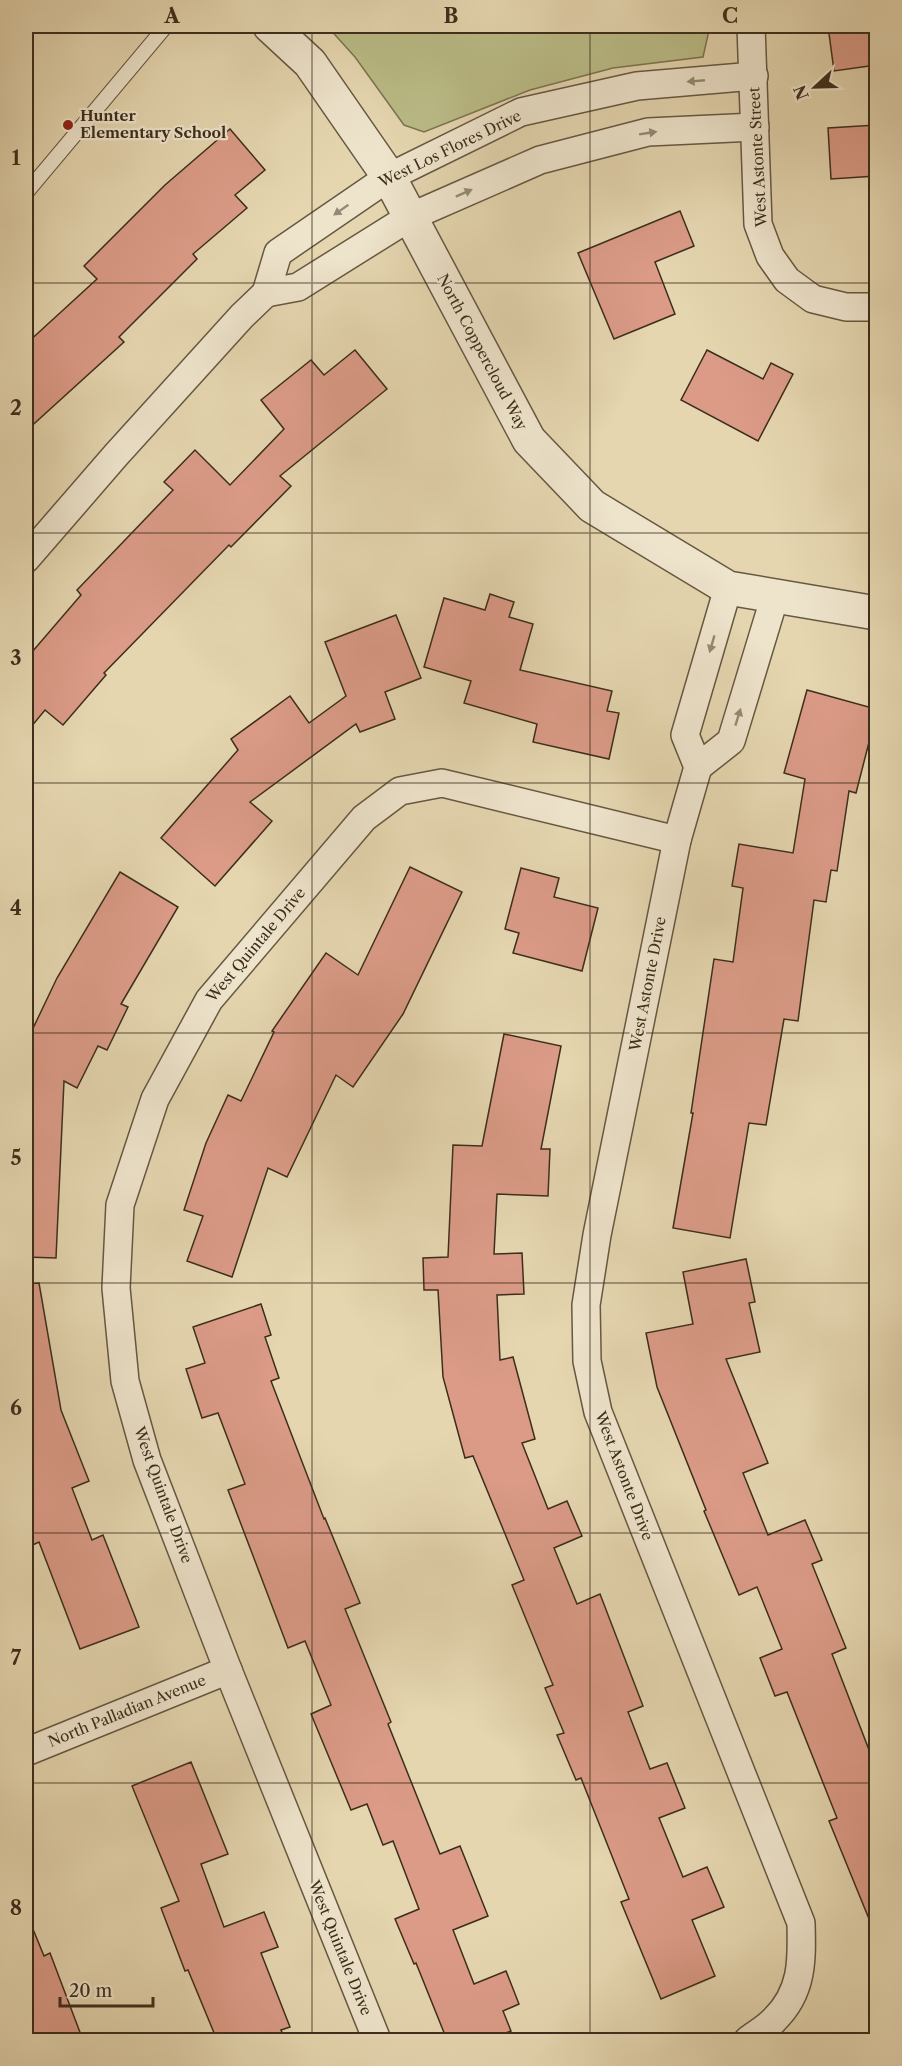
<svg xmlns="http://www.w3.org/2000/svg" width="902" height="2066" font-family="'Libre Caslon Text',serif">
	<rect width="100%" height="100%" fill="#e5d6b0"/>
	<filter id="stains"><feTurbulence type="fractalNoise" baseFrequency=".00333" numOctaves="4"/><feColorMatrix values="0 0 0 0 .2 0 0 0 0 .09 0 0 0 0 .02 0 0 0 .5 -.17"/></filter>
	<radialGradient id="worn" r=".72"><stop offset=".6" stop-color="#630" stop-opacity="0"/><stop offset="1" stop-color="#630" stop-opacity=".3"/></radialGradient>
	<path fill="#babc87" stroke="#7b7552" stroke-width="1.5" d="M327,26H549L552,28L606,26H710L703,57L613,68L530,90L424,132L404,125L355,57Z"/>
	<g fill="#db9b87" stroke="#3c2e1c" stroke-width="1.5">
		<path d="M828,26H876V65L834,71Z"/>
		<path d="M876,125V176L831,179L828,128Z"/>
		<path d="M230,129L265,170L235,195L247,208L193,254L197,259L119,337L124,342L26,431V344L97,279L84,266L165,185Z"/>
		<path d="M680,211L694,246L655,262L675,314L614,339L578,253Z"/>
		<path d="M355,350L387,389L280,476L291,486L231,547L229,545L104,673L106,675L63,725L45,710L26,733V659L81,595L77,590L173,490L164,482L195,450L230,485L284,429L261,400L311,360L324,375Z"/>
		<path d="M707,350L763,379L771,363L793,374L758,441L681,400Z"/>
		<path d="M490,594L514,602L509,617L533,624L520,670L612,691L607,711L619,713L609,759L533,742L537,724L464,703L471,681L424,667L444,598L485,610Z"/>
		<path d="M396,615L421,678L385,692L395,719L360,732L356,724L250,802L272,821L215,886L161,838L238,750L231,739L290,696L309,723L346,696L325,642Z"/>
		<path d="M807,690L876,709V715L856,793L849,791L837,871L831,870L826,902L814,900L798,1021L784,1019L766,1125L749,1123L730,1238L673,1228L693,1113H691L714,959L733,962L743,888L732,886L739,844L793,853L805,779L784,773Z"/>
		<path d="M410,867L462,892L403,1014L353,1087L336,1075L287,1177L268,1168L232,1277L187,1261L203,1216L184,1210L206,1143L228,1095L241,1101L274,1032L272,1031L326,953L358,975Z"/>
		<path d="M521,868L559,878L554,897L598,908L582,971L513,953L519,933L505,929Z"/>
		<path d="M120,872L178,907L121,1004L128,1007L107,1050L98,1046L77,1088L64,1081L56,1258L26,1257V1043L57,978Z"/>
		<path d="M504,1034L561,1046L541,1149H550L548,1196L497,1194L494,1254L522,1253L524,1294L497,1295L500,1360L513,1357L535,1439L522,1443L548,1509L567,1501L582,1536L554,1548L577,1604L600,1594L643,1706L628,1712L650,1769L667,1763L685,1808L659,1818L683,1877L707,1867L724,1907L692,1920L715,1976L661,1999L621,1902L629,1899L581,1778L576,1780L557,1735L564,1733L545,1688L553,1685L512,1585L524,1580L473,1456L465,1458L443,1377L438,1290H424L423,1258L448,1257L453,1145L482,1146Z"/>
		<path d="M746,1259L755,1302L749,1303L760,1352L726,1359L768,1463L743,1473L768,1535L805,1520L822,1560L812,1564L846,1648L832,1654L876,1768V1936L829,1821L837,1818L787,1692L775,1696L760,1658L782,1649L757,1587L739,1595L704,1511L706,1510L657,1387L646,1333L693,1324L683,1272Z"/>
		<path d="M39,1283L61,1410L89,1481L72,1488L92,1540L103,1535L139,1627L80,1649L39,1542L26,1548V1284Z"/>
		<path d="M261,1304L271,1335L265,1337L279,1378L271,1381L324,1519L325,1518L360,1603L345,1609L391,1722L388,1724L440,1854L460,1846L488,1916L453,1930L474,1984L506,1971L519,2004L503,2011L511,2031L488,2040H447L416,1963L414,1964L395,1919L419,1909L393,1841L383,1845L367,1804L351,1810L311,1714L331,1705L305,1641L288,1648L228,1490L245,1484L218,1413L202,1418L186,1369L205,1363L193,1327Z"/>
		<path d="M191,1762L228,1854L201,1864L224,1927L264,1912L278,1947L261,1953L290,2027L281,2030L285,2040H217L188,1970L185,1971L161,1908L179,1901L132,1786Z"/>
		<path d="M26,1912L44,1956L50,1953L81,2035L68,2040H26Z"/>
	</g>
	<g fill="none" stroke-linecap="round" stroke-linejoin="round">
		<defs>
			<path id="service" d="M26,193L166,26"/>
			<g id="minor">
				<path d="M751,26L758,224L770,256L787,280L813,299L846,307H876"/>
				<path d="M754,76L637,86L521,112L389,177L278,253L266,293L298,287L410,217L540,160L648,132L755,127"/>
				<path d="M26,559L116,455L242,316L266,293"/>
				<path d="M728,588L685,735L698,767L731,741L775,596"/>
				<path d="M698,767L677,840L597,1235L586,1305L587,1361L598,1412L801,1923C802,1960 803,1992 774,2020C767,2028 756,2034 748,2040"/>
				<path d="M26,1752L228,1670"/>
				<path d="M377,2040L228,1670L147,1460L125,1381L116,1288L120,1205L155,1099L209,1000L364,818L400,791L442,783L677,840"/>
			</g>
			<path id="tertiary" d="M270,26L310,63L389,177L529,440L592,506L728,588L876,613"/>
		</defs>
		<use href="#service" stroke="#665841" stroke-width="16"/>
		<use href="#minor" stroke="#665841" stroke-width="30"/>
		<use href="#tertiary" stroke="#665841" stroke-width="36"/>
		<use href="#service" stroke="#eee4cc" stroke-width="14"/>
		<use href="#minor" stroke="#eee4cc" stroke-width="27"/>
		<use href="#tertiary" stroke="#eee4cc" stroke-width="33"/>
	</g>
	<defs><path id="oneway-solid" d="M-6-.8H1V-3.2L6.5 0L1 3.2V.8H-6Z" transform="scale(1.5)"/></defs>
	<g fill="#958974">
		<use href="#oneway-solid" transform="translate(696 81) rotate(175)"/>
		<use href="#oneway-solid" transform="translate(648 133) rotate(-9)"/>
		<use href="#oneway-solid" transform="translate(464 193) rotate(-24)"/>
		<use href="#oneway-solid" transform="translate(341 210) rotate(145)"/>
		<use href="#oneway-solid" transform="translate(712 644) rotate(106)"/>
		<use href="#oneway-solid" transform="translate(738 717) rotate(-73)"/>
	</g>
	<path fill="none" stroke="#3c2e1c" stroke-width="1.5" stroke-opacity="0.55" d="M312,26V2040M590,26V2040M26,283H876M26,533H876M26,783H876M26,1033H876M26,1283H876M26,1533H876M26,1783H876"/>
	<circle fill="#8f2418" stroke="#eee4cc" stroke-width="2" cx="68" cy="125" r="6"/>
	<g text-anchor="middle" stroke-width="4.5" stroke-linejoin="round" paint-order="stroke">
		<g font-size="15" font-weight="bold" fill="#3c2e1c" stroke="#eee4cc" text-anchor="start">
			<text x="80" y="121">Hunter<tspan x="80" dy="17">Elementary School</tspan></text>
		</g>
		<g font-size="15" fill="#3c2e1c" stroke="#eee4cc">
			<text transform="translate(450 149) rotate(-26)" y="5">West Los Flores Drive</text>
			<text transform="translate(758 157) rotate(-93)" y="5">West Astonte Street</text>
			<text transform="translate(482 352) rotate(62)" y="5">North Coppercloud Way</text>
			<text transform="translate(256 945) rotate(-50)" y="5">West Quintale Drive</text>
			<text transform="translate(648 984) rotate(-79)" y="5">West Astonte Drive</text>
			<text transform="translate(624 1476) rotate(69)" y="5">West Astonte Drive</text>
			<text transform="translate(163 1495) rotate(70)" y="5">West Quintale Drive</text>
			<text transform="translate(127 1711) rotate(-22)" y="5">North Palladian Avenue</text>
			<text transform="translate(340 1948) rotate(68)" y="5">West Quintale Drive</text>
		</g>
	</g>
	<rect width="902" height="2066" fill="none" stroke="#e5d6b0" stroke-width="66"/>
	<g transform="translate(815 87) rotate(248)" stroke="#eee4cc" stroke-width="4.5" paint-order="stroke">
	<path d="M0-4.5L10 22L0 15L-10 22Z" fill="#3c2e1c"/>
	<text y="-9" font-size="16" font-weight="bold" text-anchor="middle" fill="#3c2e1c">N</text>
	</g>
	<path d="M60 1997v9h93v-9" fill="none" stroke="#3c2e1c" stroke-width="3"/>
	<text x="69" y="1997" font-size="18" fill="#3c2e1c" stroke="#eee4cc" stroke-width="4.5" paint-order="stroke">20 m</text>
	<rect x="33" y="33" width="836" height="2000" fill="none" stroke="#3c2e1c" stroke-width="2"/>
	<g font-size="20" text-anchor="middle" font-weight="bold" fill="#3c2e1c">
		<text x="172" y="23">A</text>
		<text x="451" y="23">B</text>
		<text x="730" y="23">C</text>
		<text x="16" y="165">1</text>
		<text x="16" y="415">2</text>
		<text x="16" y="665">3</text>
		<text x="16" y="915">4</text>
		<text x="16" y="1165">5</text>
		<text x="16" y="1415">6</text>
		<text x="16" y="1665">7</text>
		<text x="16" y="1915">8</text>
	</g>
	<rect width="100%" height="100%" filter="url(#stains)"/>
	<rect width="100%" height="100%" fill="url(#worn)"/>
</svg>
